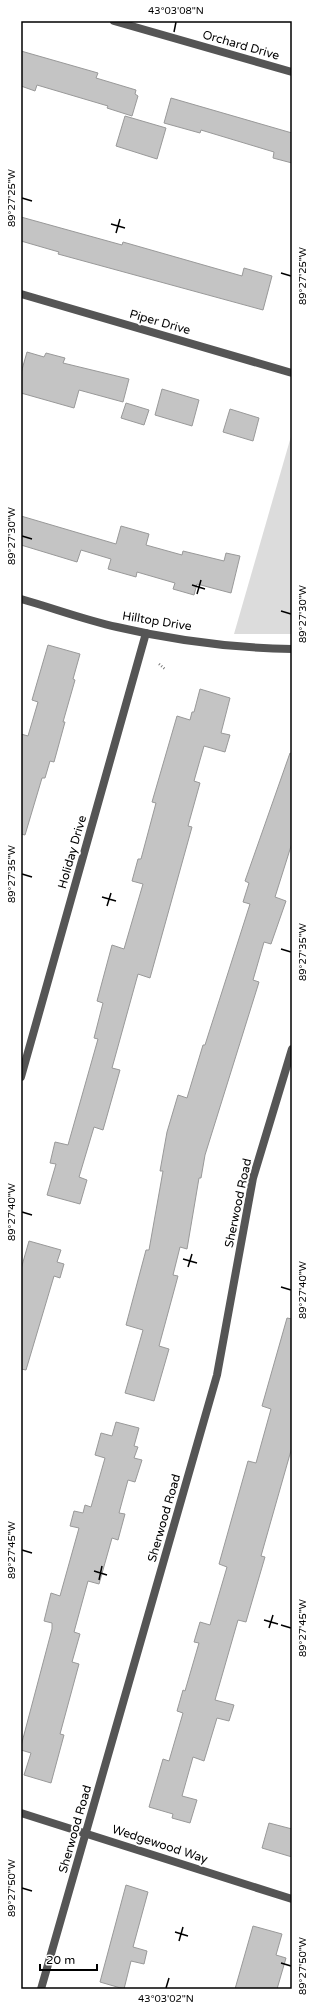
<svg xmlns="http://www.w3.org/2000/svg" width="313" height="2010" font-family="'Varela Round',sans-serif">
	<rect width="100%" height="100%" fill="#fff"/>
	<path fill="#dcdcdc" d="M292,433V634H234Z"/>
	<g fill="#c4c4c4" stroke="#999">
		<path d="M21,51L98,73L96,78L136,90L135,94L138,96L132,116L107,108L108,106L37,85L35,91L21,86Z"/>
		<path d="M171,98L292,133V163L273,158L274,152L201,130L200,133L164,123Z"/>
		<path d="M125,116L166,128L157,159L116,146Z"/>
		<path d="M21,217L122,245L123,242L242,276L244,268L272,276L263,310L58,254L59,252L21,241Z"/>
		<path d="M27,352L44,357L46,353L65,358L63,363L129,379L123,402L79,390L74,408L21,393V373Z"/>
		<path d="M162,389L199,400L192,426L155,415Z"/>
		<path d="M126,403L149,410L144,425L121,418Z"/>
		<path d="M230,409L259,418L253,441L223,432Z"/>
		<path d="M21,516L116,544L121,526L149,534L146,545L182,555L183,551L224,561L226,553L240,556L231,593L197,584L194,595L173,589L175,583L137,572L136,577L108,569L111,559L81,550L77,562L21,545Z"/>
		<path d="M48,645L80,654L73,679L75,680L63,722H65L54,762L50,761L45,778H42L25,835L21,834V734L28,736L38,702L32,700Z"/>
		<path d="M200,689L230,698L221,733L230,735L225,752L204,746L194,781L200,783L188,826L192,827L150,978L138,974L112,1068L120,1070L103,1130L94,1127L79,1177L87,1180L80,1204L47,1195L56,1164L50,1163L55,1142L68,1145L98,1039L94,1038L103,1003L97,1001L112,945L124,949L143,884L132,881L138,859H141L156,803L152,802L177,716L190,720L192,712H194Z"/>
		<path d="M290,753L292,754V843L275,897L286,901L271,944L264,942L253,980L259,982L205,1155L201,1178H199L187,1249L180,1247L173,1275L178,1276L159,1346L169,1349L154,1401L125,1393L143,1330L126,1325L146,1250H149L163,1171H160L167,1132L178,1095L187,1098L203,1045H205L250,904L243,902L249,883L245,881Z"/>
		<path d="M29,1241L61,1250L57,1262L64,1264L60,1278L54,1276L26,1370L21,1369V1269Z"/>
		<path d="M287,1318L292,1319V1447L261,1556L265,1557L246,1622L238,1620L215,1700L234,1705L229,1721L217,1718L204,1761L193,1757L182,1796L197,1800L190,1823L172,1818L173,1814L149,1807L163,1759L169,1761L183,1713L177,1711L183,1690L185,1691L199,1643L194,1642L200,1622L210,1625L227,1567L219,1564L248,1461L256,1463L271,1409L262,1406Z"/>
		<path d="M116,1422L139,1428L134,1446L138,1447L134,1458L142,1460L135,1482L128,1480L119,1513L125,1514L118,1540L112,1538L99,1584L88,1581L74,1632L80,1634L72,1662L79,1664L60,1734L64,1735L51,1783L24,1775L31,1753L21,1750V1746L52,1629V1623L44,1621L51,1593L60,1596L79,1528L70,1526L74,1511L83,1513L85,1505L91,1507L105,1458L95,1455L101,1433L112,1436Z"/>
		<path d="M269,1823L292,1829V1857L262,1848Z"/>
		<path d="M126,1885L148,1892L133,1947L147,1951L144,1964L131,1961L124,1989L100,1982Z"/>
		<path d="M253,1926L282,1934L276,1955L286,1958L277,1989H235Z"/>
	</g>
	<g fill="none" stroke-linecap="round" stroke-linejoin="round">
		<path stroke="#777" stroke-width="2.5" stroke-dasharray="1 2" stroke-linecap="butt" d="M159,664L165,669"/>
		<g stroke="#555" stroke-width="8">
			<path d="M114,21L292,72"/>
			<path d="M21,294L292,373"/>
			<path d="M21,599C53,608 85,620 117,627C172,640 236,648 292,649"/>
			<path d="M21,1077L146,633"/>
			<path d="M21,1813L292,1899"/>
			<path d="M41,1989L217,1375L253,1178L292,1049"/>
		</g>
	</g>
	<path fill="none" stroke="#000" stroke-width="1.5" d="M174,32L176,22M22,198L32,201M111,224L125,228M116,233L120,219M281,273L291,276M22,536L32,539M192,585L205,589M197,594L201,580M281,611L291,614M22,874L32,877M102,897L116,901M107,906L111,893M281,949L291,952M22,1212L32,1215M183,1259L197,1263M188,1267L192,1254M281,1287L291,1290M22,1550L32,1553M94,1571L107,1575M99,1580L102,1566M264,1620L278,1624M281,1625L291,1628M269,1628L273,1615M22,1888L32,1891M175,1932L188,1936M179,1941L183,1927M281,1963L291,1966M166,1988L169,1978"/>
	<g text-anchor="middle" stroke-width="4" stroke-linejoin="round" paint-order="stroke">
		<g font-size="12" fill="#000" stroke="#fff">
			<text transform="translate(241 45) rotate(16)" y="4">Orchard Drive</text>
			<text transform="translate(160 322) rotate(16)" y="4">Piper Drive</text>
			<text transform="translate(157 621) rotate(9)" y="4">Hilltop Drive</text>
			<text transform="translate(72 852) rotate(-74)" y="4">Holiday Drive</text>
			<text transform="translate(238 1203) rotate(-78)" y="4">Sherwood Road</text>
			<text transform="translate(164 1518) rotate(-74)" y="4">Sherwood Road</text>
			<text transform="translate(75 1829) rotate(-74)" y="4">Sherwood Road</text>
			<text transform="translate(160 1844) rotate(18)" y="4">Wedgewood Way</text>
		</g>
	</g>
	<rect width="313" height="2010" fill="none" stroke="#ffffff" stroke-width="44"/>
	<path d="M40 1964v6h57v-6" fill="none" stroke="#000000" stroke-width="2"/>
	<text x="46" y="1964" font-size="12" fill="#000000" stroke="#ffffff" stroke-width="3" paint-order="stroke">20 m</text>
	<rect x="22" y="22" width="269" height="1966" fill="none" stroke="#000" stroke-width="1.5"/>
	<g font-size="10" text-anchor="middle" fill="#000">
		<text x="176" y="14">43°03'08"N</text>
		<text transform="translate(11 198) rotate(-90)" y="4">89°27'25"W</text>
		<text transform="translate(302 276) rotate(-90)" y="4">89°27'25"W</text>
		<text transform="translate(11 536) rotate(-90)" y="4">89°27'30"W</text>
		<text transform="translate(302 614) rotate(-90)" y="4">89°27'30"W</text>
		<text transform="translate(11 874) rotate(-90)" y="4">89°27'35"W</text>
		<text transform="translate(302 952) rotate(-90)" y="4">89°27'35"W</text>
		<text transform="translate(11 1212) rotate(-90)" y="4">89°27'40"W</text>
		<text transform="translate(302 1290) rotate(-90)" y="4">89°27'40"W</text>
		<text transform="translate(11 1550) rotate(-90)" y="4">89°27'45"W</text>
		<text transform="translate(302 1628) rotate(-90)" y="4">89°27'45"W</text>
		<text transform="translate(11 1888) rotate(-90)" y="4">89°27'50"W</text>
		<text transform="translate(302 1966) rotate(-90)" y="4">89°27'50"W</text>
		<text x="166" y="2002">43°03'02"N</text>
	</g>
</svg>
